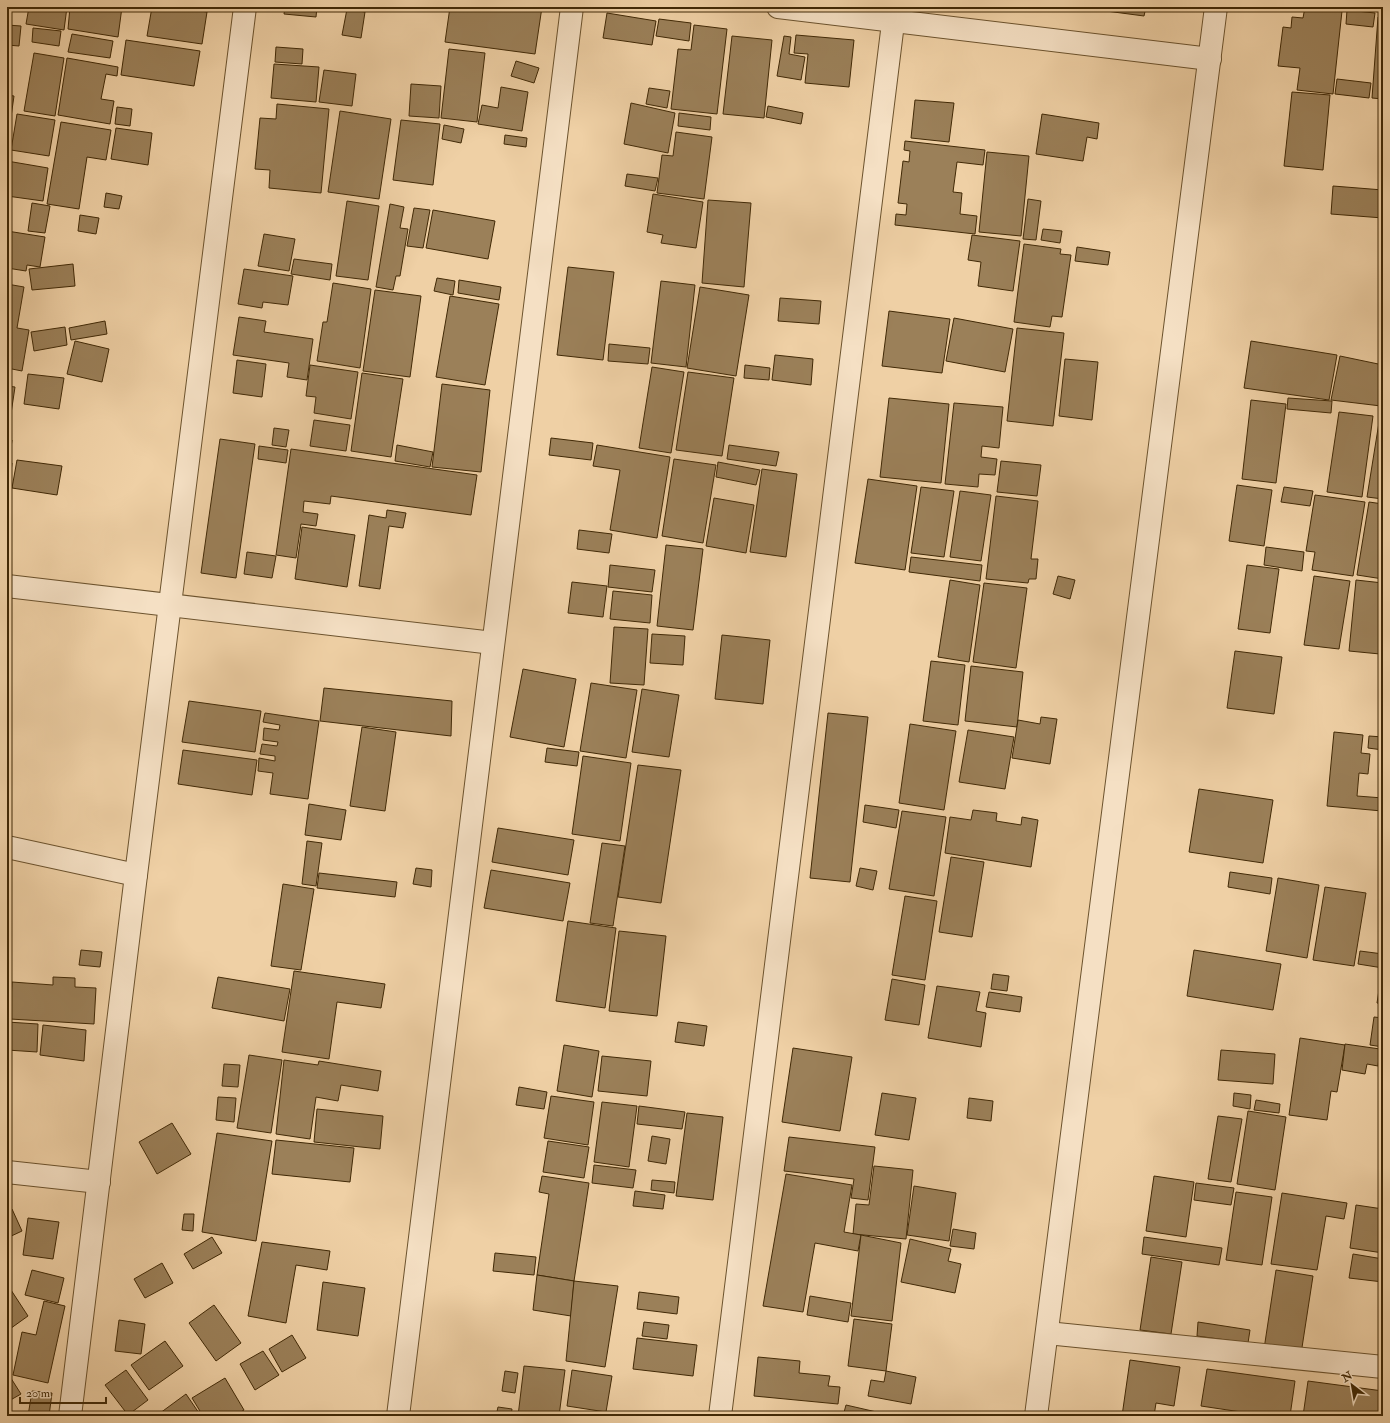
<svg xmlns="http://www.w3.org/2000/svg" width="1390" height="1423" font-family="'IM FELL Double Pica',serif">
	<rect width="100%" height="100%" fill="#efd0a5"/>
	<filter id="stains"><feTurbulence type="fractalNoise" baseFrequency=".005" numOctaves="4"/><feColorMatrix values="0 0 0 0 .2 0 0 0 0 .09 0 0 0 0 .02 0 0 0 .5 -.17"/></filter>
	<radialGradient id="worn" r=".72"><stop offset=".6" stop-color="#630" stop-opacity="0"/><stop offset="1" stop-color="#630" stop-opacity=".3"/></radialGradient>
	<g fill="#9b8059" stroke="#412906">
		<path d="M7,7H12L10,19L7,18Z"/>
		<path d="M29,7H67L64,30L26,24Z"/>
		<path d="M70,7H122L118,37L68,29Z"/>
		<path d="M152,7H176L207,12L202,44L147,36Z"/>
		<path d="M285,7H317L316,17L284,14Z"/>
		<path d="M450,7H542L535,54L445,42Z"/>
		<path d="M1076,7H1146L1144,16Z"/>
		<path d="M1305,7L1342,11L1333,94L1297,90L1300,68L1278,66L1283,27L1291,28L1292,17L1303,18Z"/>
		<path d="M1350,7H1382L1381,12Z"/>
		<path d="M347,9L365,12L361,38L342,35Z"/>
		<path d="M1347,10L1375,13L1373,27L1346,24Z"/>
		<path d="M607,13L656,21L652,45L603,38Z"/>
		<path d="M1378,17H1383V99L1372,98Z"/>
		<path d="M659,19L691,23L689,41L656,36Z"/>
		<path d="M7,25L21,26L19,46L7,45Z"/>
		<path d="M694,25L727,29L717,114L671,109L678,49L691,50Z"/>
		<path d="M33,28L61,31L59,46L32,42Z"/>
		<path d="M72,34L113,41L110,58L68,52Z"/>
		<path d="M796,35L854,40L849,87L805,83L808,54L794,53Z"/>
		<path d="M732,36L772,40L764,118L723,114Z"/>
		<path d="M784,36L791,37L789,54L805,57L801,80L777,76Z"/>
		<path d="M126,40L200,51L194,86L121,75Z"/>
		<path d="M276,47L303,49L302,64L275,62Z"/>
		<path d="M449,49L485,53L477,122L441,118Z"/>
		<path d="M34,53L64,58L55,116L24,111Z"/>
		<path d="M67,58L118,67L117,76L106,74L101,99L114,101L110,124L58,115Z"/>
		<path d="M516,61L539,68L534,83L511,76Z"/>
		<path d="M274,64L319,67L316,102L271,98Z"/>
		<path d="M324,70L356,74L352,106L319,102Z"/>
		<path d="M1337,79L1371,83L1369,98L1335,94Z"/>
		<path d="M411,84L441,86L439,118L409,116Z"/>
		<path d="M501,87L528,92L522,131L478,124L482,105L498,108Z"/>
		<path d="M649,88L670,91L667,108L646,104Z"/>
		<path d="M1292,92L1330,95L1323,170L1284,166Z"/>
		<path d="M7,95L14,96L10,124H7Z"/>
		<path d="M915,100L954,103L949,142L911,138Z"/>
		<path d="M631,103L675,113L668,153L624,144Z"/>
		<path d="M277,104L329,109L321,193L269,188L270,170L255,169L260,118L276,119Z"/>
		<path d="M768,106L803,113L801,124L766,117Z"/>
		<path d="M117,107L132,109L130,126L115,124Z"/>
		<path d="M340,111L391,119L379,199L328,192Z"/>
		<path d="M679,113L711,117L710,130L678,126Z"/>
		<path d="M17,114L55,120L49,156L11,150Z"/>
		<path d="M1042,114L1099,123L1097,139L1087,137L1083,161L1036,154Z"/>
		<path d="M401,120L440,124L433,185L393,180Z"/>
		<path d="M61,122L111,130L106,160L87,157L79,209L47,204Z"/>
		<path d="M444,125L464,129L461,143L442,139Z"/>
		<path d="M116,128L152,133L148,165L111,159Z"/>
		<path d="M676,132L712,137L704,199L657,193L662,155L673,156Z"/>
		<path d="M505,135L527,138L526,147L504,144Z"/>
		<path d="M905,141L985,150L983,165L957,162L953,192L962,193L960,214L977,216L975,234L895,225L896,214L906,215L907,204L898,203L903,161L909,162L910,151L904,150Z"/>
		<path d="M987,152L1029,156L1021,236L979,232Z"/>
		<path d="M7,161L48,168L43,201L7,196Z"/>
		<path d="M627,174L658,178L655,191L625,186Z"/>
		<path d="M1333,186L1383,190V218L1331,214Z"/>
		<path d="M106,193L122,196L119,209L104,207Z"/>
		<path d="M653,194L703,202L696,248L661,243L663,235L647,232Z"/>
		<path d="M1028,199L1041,201L1036,240L1023,239Z"/>
		<path d="M708,200L751,203L744,287L702,283Z"/>
		<path d="M347,201L379,206L368,280L336,276Z"/>
		<path d="M32,203L50,206L45,233L28,231Z"/>
		<path d="M390,204L404,207L400,228L408,229L400,276H396L393,290L376,287Z"/>
		<path d="M414,208L430,210L423,248L407,246Z"/>
		<path d="M433,210L495,221L488,259L426,248Z"/>
		<path d="M80,215L99,218L96,234L78,231Z"/>
		<path d="M1043,229L1062,231L1060,243L1041,240Z"/>
		<path d="M7,231L45,237L40,267L27,265L26,271L7,268Z"/>
		<path d="M264,234L295,239L289,271L258,266Z"/>
		<path d="M972,235L1020,241L1013,291L978,286L981,262L968,260Z"/>
		<path d="M1024,244L1061,249L1060,254L1071,255L1062,317L1052,316L1050,327L1014,322Z"/>
		<path d="M1077,247L1110,252L1108,265L1075,261Z"/>
		<path d="M294,259L332,264L330,280L291,274Z"/>
		<path d="M73,264L75,286L32,290L29,269Z"/>
		<path d="M568,267L614,272L603,360L557,355Z"/>
		<path d="M244,269L293,276L288,305L263,302L262,308L238,304Z"/>
		<path d="M437,278L455,281L453,295L434,291Z"/>
		<path d="M459,280L501,287L499,300L458,293Z"/>
		<path d="M661,281L695,285L686,367L651,363Z"/>
		<path d="M333,283L371,289L360,368L317,361L323,322H327Z"/>
		<path d="M7,284L24,287L17,328L29,330L22,371L7,368Z"/>
		<path d="M700,287L749,295L736,376L687,368Z"/>
		<path d="M375,290L421,296L410,377L363,371Z"/>
		<path d="M450,296L499,304L485,385L436,377Z"/>
		<path d="M780,298L821,301L819,324L778,321Z"/>
		<path d="M889,311L950,319L942,373L882,366Z"/>
		<path d="M239,317L266,321L264,332L313,339L307,380L287,377L289,363L233,355Z"/>
		<path d="M954,318L1013,329L1005,372L946,361Z"/>
		<path d="M105,321L107,334L71,340L69,328Z"/>
		<path d="M65,327L67,345L34,351L31,332Z"/>
		<path d="M1017,328L1064,333L1053,426L1007,421Z"/>
		<path d="M75,341L109,349L102,382L67,374Z"/>
		<path d="M1251,341L1337,355L1329,400L1244,388Z"/>
		<path d="M609,344L650,348L648,364L608,361Z"/>
		<path d="M775,355L813,359L811,385L772,380Z"/>
		<path d="M1340,356L1383,365V396L1381,406L1331,400Z"/>
		<path d="M1065,359L1098,362L1092,420L1059,416Z"/>
		<path d="M237,360L266,364L262,397L233,393Z"/>
		<path d="M310,365L358,372L351,419L314,413L316,397L306,396Z"/>
		<path d="M745,365L770,368L769,380L744,378Z"/>
		<path d="M652,367L684,372L671,453L639,448Z"/>
		<path d="M688,372L734,378L722,456L676,450Z"/>
		<path d="M362,373L403,379L391,457L351,451Z"/>
		<path d="M28,374L64,378L59,409L24,404Z"/>
		<path d="M442,384L490,390L481,472L432,467Z"/>
		<path d="M7,386L15,387L9,427H7Z"/>
		<path d="M889,398L949,404L941,483L880,477Z"/>
		<path d="M1288,398L1332,401L1331,413L1287,409Z"/>
		<path d="M1251,400L1286,404L1276,483L1242,479Z"/>
		<path d="M954,403L1003,407L999,448L982,446L981,457L997,459L995,475L979,474L978,487L945,484Z"/>
		<path d="M1339,412L1373,416L1362,497L1327,492Z"/>
		<path d="M1380,416L1383,417V499L1367,497Z"/>
		<path d="M314,420L350,425L346,451L310,446Z"/>
		<path d="M274,428L289,430L286,447L272,445Z"/>
		<path d="M551,438L593,443L591,460L549,455Z"/>
		<path d="M7,439L12,440L10,456L7,455Z"/>
		<path d="M220,439L255,444L236,578L201,573Z"/>
		<path d="M397,445L433,452L430,467L395,461Z"/>
		<path d="M597,445L670,457L657,538L610,530L620,470L593,466Z"/>
		<path d="M729,445L779,452L776,466L727,459Z"/>
		<path d="M259,446L288,450L286,463L258,459Z"/>
		<path d="M291,449L477,475L471,515L331,496L330,504L304,501L303,512L318,514L316,526L301,524L296,558L276,555Z"/>
		<path d="M674,459L716,465L703,543L662,536Z"/>
		<path d="M17,460L62,466L57,495L12,488Z"/>
		<path d="M1001,461L1041,465L1037,496L997,492Z"/>
		<path d="M718,462L760,470L756,485L716,477Z"/>
		<path d="M7,463H12L7,511Z"/>
		<path d="M762,469L797,474L786,557L750,552Z"/>
		<path d="M868,479L917,486L905,570L855,563Z"/>
		<path d="M1237,485L1272,490L1264,546L1229,541Z"/>
		<path d="M921,487L954,491L944,557L911,553Z"/>
		<path d="M1284,487L1313,491L1310,506L1281,502Z"/>
		<path d="M960,491L991,495L981,561L950,557Z"/>
		<path d="M1315,495L1365,502L1353,576L1312,570L1315,552L1306,551Z"/>
		<path d="M996,496L1038,501L1031,559H1038L1036,579H1029L1028,583L986,579Z"/>
		<path d="M714,498L754,505L746,553L706,546Z"/>
		<path d="M1369,502L1383,504V579L1357,575Z"/>
		<path d="M387,510L406,513L403,528L389,526L380,589L359,586L369,515L386,518Z"/>
		<path d="M302,527L355,535L347,587L295,579Z"/>
		<path d="M579,530L612,534L609,553L577,549Z"/>
		<path d="M666,545L703,549L693,630L657,626Z"/>
		<path d="M1266,547L1304,552L1302,571L1264,565Z"/>
		<path d="M247,552L276,556L272,578L244,574Z"/>
		<path d="M911,557L982,565L980,581L909,572Z"/>
		<path d="M610,565L655,570L652,592L608,587Z"/>
		<path d="M1247,565L1279,569L1270,633L1238,629Z"/>
		<path d="M1058,576L1075,580L1070,599L1053,594Z"/>
		<path d="M1314,576L1350,581L1339,649L1304,645Z"/>
		<path d="M950,580L980,585L969,662L938,657Z"/>
		<path d="M1356,580L1383,583V624L1380,654L1349,651Z"/>
		<path d="M572,582L607,586L603,617L568,613Z"/>
		<path d="M984,583L1027,588L1016,668L973,662Z"/>
		<path d="M613,591L652,595L650,623L610,619Z"/>
		<path d="M614,627L648,629L644,685L610,683Z"/>
		<path d="M652,634L685,636L683,665L650,663Z"/>
		<path d="M722,635L770,640L763,704L715,699Z"/>
		<path d="M1235,651L1282,657L1274,714L1227,708Z"/>
		<path d="M931,661L965,665L958,725L923,721Z"/>
		<path d="M971,666L1023,672L1017,727L965,721Z"/>
		<path d="M523,669L576,679L564,747L510,737Z"/>
		<path d="M591,683L637,690L626,758L580,751Z"/>
		<path d="M324,688L452,701L451,736L320,721Z"/>
		<path d="M642,689L679,695L669,757L632,752Z"/>
		<path d="M189,701L261,711L255,752L182,742Z"/>
		<path d="M1383,707V732H1379Z"/>
		<path d="M265,713L319,721L308,799L270,794L273,773L258,771L259,758L275,761V756L260,754L262,744L277,746L278,742L263,740L264,728L279,730L280,725L263,722Z"/>
		<path d="M828,713L868,717L850,882L810,878Z"/>
		<path d="M1041,717L1057,719L1050,764L1012,758L1018,720L1040,724Z"/>
		<path d="M910,724L956,731L944,810L899,803Z"/>
		<path d="M362,727L396,732L385,811L350,806Z"/>
		<path d="M968,730L1014,737L1005,789L959,782Z"/>
		<path d="M1334,732L1363,735L1361,753L1370,754L1368,774L1359,773L1357,796L1383,798L1382,811L1327,806Z"/>
		<path d="M1369,736L1383,737V750L1368,748Z"/>
		<path d="M547,748L579,752L577,766L545,762Z"/>
		<path d="M183,750L257,760L252,795L178,784Z"/>
		<path d="M583,756L631,763L620,841L572,834Z"/>
		<path d="M638,765L681,770L661,903L618,897Z"/>
		<path d="M1199,789L1273,800L1263,863L1189,852Z"/>
		<path d="M309,804L346,810L341,840L305,835Z"/>
		<path d="M865,805L899,810L896,828L863,822Z"/>
		<path d="M973,810L997,813L996,821L1021,825L1022,817L1038,820L1031,867L945,853L950,817L971,820Z"/>
		<path d="M902,811L946,817L934,896L889,889Z"/>
		<path d="M498,828L574,840L568,875L492,862Z"/>
		<path d="M307,841L322,843L316,886L302,884Z"/>
		<path d="M602,843L625,846L613,926L590,923Z"/>
		<path d="M951,857L984,862L972,937L939,932Z"/>
		<path d="M416,868L432,870L431,887L413,884Z"/>
		<path d="M860,868L877,871L873,890L856,886Z"/>
		<path d="M491,870L570,883L563,921L484,908Z"/>
		<path d="M1230,872L1272,878L1270,894L1228,887Z"/>
		<path d="M319,873L397,882L395,897L317,888Z"/>
		<path d="M1278,878L1319,885L1307,958L1266,951Z"/>
		<path d="M283,884L314,889L301,970L271,966Z"/>
		<path d="M1325,887L1366,893L1354,966L1313,960Z"/>
		<path d="M905,896L937,901L925,980L892,975Z"/>
		<path d="M568,921L616,928L605,1008L556,1001Z"/>
		<path d="M619,931L666,936L657,1016L609,1011Z"/>
		<path d="M81,950L102,952L100,967L79,965Z"/>
		<path d="M1194,950L1281,964L1273,1010L1187,996Z"/>
		<path d="M1360,951L1383,954V968L1358,964Z"/>
		<path d="M1382,970L1383,971V1004L1377,1003Z"/>
		<path d="M294,971L385,984L381,1008L337,1002L329,1059L282,1052Z"/>
		<path d="M993,974L1009,976L1007,991L991,989Z"/>
		<path d="M53,977L75,978V987L96,988L94,1024L10,1019L12,982L53,985Z"/>
		<path d="M218,977L290,989L284,1021L212,1008Z"/>
		<path d="M892,979L925,985L919,1025L885,1020Z"/>
		<path d="M937,986L980,992L976,1011L986,1013L981,1047L928,1038Z"/>
		<path d="M989,992L1022,997L1020,1012L986,1007Z"/>
		<path d="M1374,1017L1383,1018V1047L1370,1045Z"/>
		<path d="M7,1022L38,1024L37,1052L7,1050Z"/>
		<path d="M678,1022L707,1026L704,1046L675,1042Z"/>
		<path d="M43,1025L86,1030L84,1061L40,1055Z"/>
		<path d="M1300,1038L1345,1045L1337,1092L1331,1091L1327,1120L1289,1115Z"/>
		<path d="M1345,1044L1380,1049L1378,1066L1367,1064L1365,1074L1342,1070Z"/>
		<path d="M564,1045L599,1051L592,1097L557,1091Z"/>
		<path d="M793,1048L852,1057L840,1131L782,1122Z"/>
		<path d="M1221,1050L1275,1054L1273,1084L1218,1080Z"/>
		<path d="M249,1055L282,1060L271,1133L237,1128Z"/>
		<path d="M602,1056L651,1061L647,1096L598,1091Z"/>
		<path d="M284,1060L318,1065L319,1061L381,1071L378,1091L341,1085L338,1101L316,1097L310,1139L276,1134Z"/>
		<path d="M224,1064L240,1065L238,1087L222,1086Z"/>
		<path d="M519,1087L547,1092L544,1109L516,1105Z"/>
		<path d="M882,1093L916,1098L909,1140L875,1135Z"/>
		<path d="M1234,1093L1251,1095L1250,1109L1233,1106Z"/>
		<path d="M551,1096L594,1102L588,1145L544,1138Z"/>
		<path d="M218,1097L236,1098L234,1122L216,1120Z"/>
		<path d="M969,1098L993,1101L991,1121L967,1118Z"/>
		<path d="M1256,1100L1280,1104L1279,1113L1254,1110Z"/>
		<path d="M602,1102L637,1106L629,1167L594,1162Z"/>
		<path d="M639,1106L685,1112L682,1129L637,1124Z"/>
		<path d="M317,1109L383,1116L380,1149L314,1142Z"/>
		<path d="M1248,1111L1286,1117L1275,1190L1237,1184Z"/>
		<path d="M687,1113L723,1117L713,1200L676,1196Z"/>
		<path d="M1218,1116L1242,1119L1231,1182L1208,1179Z"/>
		<path d="M172,1123L191,1154L157,1174L139,1142Z"/>
		<path d="M217,1133L272,1141L256,1241L202,1232Z"/>
		<path d="M652,1136L670,1139L666,1164L648,1161Z"/>
		<path d="M789,1137L875,1147L868,1200L851,1198L854,1179L784,1171Z"/>
		<path d="M276,1140L354,1148L350,1182L272,1174Z"/>
		<path d="M548,1141L589,1147L584,1178L543,1172Z"/>
		<path d="M594,1165L636,1170L633,1188L592,1183Z"/>
		<path d="M874,1166L913,1170L906,1239L853,1234L856,1204L869,1205Z"/>
		<path d="M786,1174L852,1185L844,1232L861,1235L858,1251L815,1243L803,1312L763,1306Z"/>
		<path d="M542,1176L589,1183L574,1281L537,1275L549,1194L539,1192Z"/>
		<path d="M1154,1176L1194,1182L1186,1237L1146,1231Z"/>
		<path d="M652,1180L675,1182L674,1193L651,1190Z"/>
		<path d="M1196,1183L1234,1188L1231,1205L1194,1200Z"/>
		<path d="M914,1186L956,1193L949,1241L907,1235Z"/>
		<path d="M635,1191L665,1195L663,1209L633,1206Z"/>
		<path d="M1236,1192L1272,1197L1262,1265L1226,1260Z"/>
		<path d="M1282,1193L1347,1203L1344,1219L1326,1216L1317,1270L1271,1264Z"/>
		<path d="M1356,1205L1383,1209V1253L1350,1248Z"/>
		<path d="M12,1209L22,1231L7,1238V1211Z"/>
		<path d="M184,1214H194L193,1231L182,1230Z"/>
		<path d="M28,1218L59,1222L53,1259L23,1255Z"/>
		<path d="M953,1229L976,1233L974,1249L950,1246Z"/>
		<path d="M861,1235L901,1243L892,1321L851,1316Z"/>
		<path d="M212,1237L222,1253L193,1269L184,1254Z"/>
		<path d="M1144,1237L1222,1248L1219,1265L1142,1254Z"/>
		<path d="M910,1239L951,1249L948,1261L961,1264L955,1293L901,1282Z"/>
		<path d="M262,1242L330,1251L327,1270L296,1265L286,1323L248,1316Z"/>
		<path d="M495,1253L536,1257L534,1275L493,1271Z"/>
		<path d="M1353,1254L1383,1259V1282L1349,1278Z"/>
		<path d="M1151,1257L1182,1262L1171,1334L1140,1330Z"/>
		<path d="M162,1263L173,1283L145,1298L134,1279Z"/>
		<path d="M32,1270L64,1278L58,1303L25,1295Z"/>
		<path d="M1276,1270L1313,1276L1301,1354L1264,1349Z"/>
		<path d="M537,1275L574,1281L571,1316L533,1310Z"/>
		<path d="M574,1281L618,1286L605,1367L566,1361Z"/>
		<path d="M323,1282L365,1288L358,1336L317,1330Z"/>
		<path d="M11,1290L28,1316L7,1331V1293Z"/>
		<path d="M639,1292L679,1297L677,1314L637,1309Z"/>
		<path d="M810,1296L851,1303L848,1322L807,1315Z"/>
		<path d="M44,1301L65,1306L48,1383L13,1375L22,1332L36,1335Z"/>
		<path d="M214,1305L241,1343L216,1361L189,1323Z"/>
		<path d="M854,1319L892,1324L886,1371L848,1366Z"/>
		<path d="M119,1320L145,1324L141,1354L115,1351Z"/>
		<path d="M644,1322L669,1325L667,1339L642,1336Z"/>
		<path d="M1198,1322L1250,1330L1248,1343L1197,1336Z"/>
		<path d="M292,1335L306,1358L282,1372L269,1349Z"/>
		<path d="M637,1338L697,1345L693,1376L633,1369Z"/>
		<path d="M165,1341L183,1366L149,1390L131,1365Z"/>
		<path d="M263,1351L279,1375L255,1390L240,1364Z"/>
		<path d="M758,1357L800,1361L799,1373L830,1376L828,1386L840,1387L838,1404L754,1396Z"/>
		<path d="M1130,1360L1180,1367L1174,1406L1156,1403L1154,1416H1122Z"/>
		<path d="M524,1366L565,1370L559,1416H518Z"/>
		<path d="M1207,1369L1295,1381L1290,1416H1268L1201,1406Z"/>
		<path d="M126,1370L148,1400L128,1415L105,1385Z"/>
		<path d="M572,1370L612,1376L606,1412L567,1406Z"/>
		<path d="M505,1371L518,1373L515,1393L502,1391Z"/>
		<path d="M886,1371L916,1377L911,1404L868,1396L871,1380L884,1382Z"/>
		<path d="M7,1372L21,1394L7,1402Z"/>
		<path d="M225,1378L244,1410L234,1416H203L192,1398Z"/>
		<path d="M1308,1381L1383,1391L1382,1416H1303Z"/>
		<path d="M32,1391L52,1393L49,1416H28Z"/>
		<path d="M186,1394L201,1416H156Z"/>
		<path d="M846,1405L881,1413V1416H843Z"/>
		<path d="M498,1407L512,1409L511,1416H496Z"/>
	</g>
	<g fill="none" stroke-linecap="round" stroke-linejoin="round">
		<defs>
			<g id="street">
				<path d="M778,7L1210,59"/>
				<path d="M7,586L493,643"/>
				<path d="M7,847L136,875"/>
				<path d="M7,1172L99,1182"/>
				<path d="M1047,1333L1383,1367"/>
				<path d="M70,1416L136,875L245,7"/>
				<path d="M398,1416L572,7"/>
				<path d="M720,1416L895,7"/>
				<path d="M1036,1416L1216,7"/>
			</g>
		</defs>
		<use href="#street" stroke="#6c532e" stroke-width="24"/>
		<use href="#street" stroke="#f5e0c4" stroke-width="22"/>
	</g>
	<rect width="1390" height="1423" fill="none" stroke="#efd0a5" stroke-width="24"/>
	<rect x="8" y="8" width="1374" height="1407" fill="none" stroke="#412906" stroke-width="2"/>
	<rect x="12" y="12" width="1366" height="1399" fill="none" stroke="#412906"/>
	<g transform="translate(1352 1385) rotate(329)" stroke="#f5e0c4" stroke-width="3" paint-order="stroke">
	<path d="M0-3L7 15L0 10L-7 15Z" fill="#412906"/>
	<text y="-6" font-size="11" font-weight="bold" text-anchor="middle" fill="#412906">N</text>
	</g>
	<path d="M20 1397v6h86v-6" fill="none" stroke="#412906" stroke-width="2"/>
	<text x="26" y="1397" font-size="12" fill="#412906" stroke="#f5e0c4" stroke-width="3" paint-order="stroke">20 m</text>
	<rect width="100%" height="100%" filter="url(#stains)"/>
	<rect width="100%" height="100%" fill="url(#worn)"/>
</svg>
